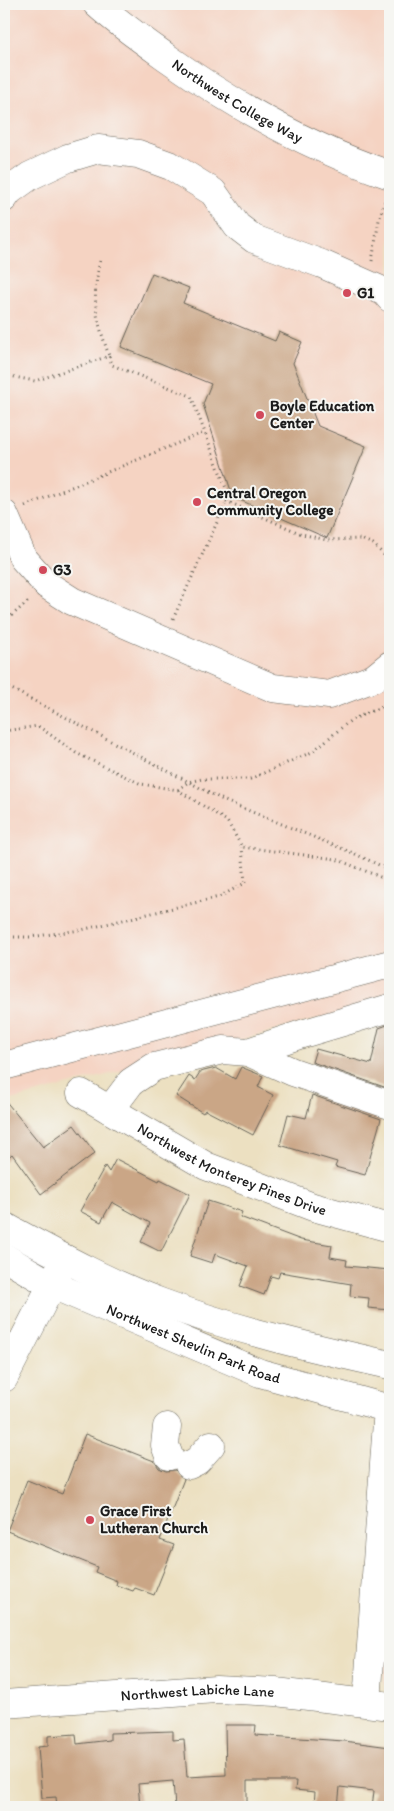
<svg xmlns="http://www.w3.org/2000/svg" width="394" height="1811" font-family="Itim,sans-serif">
	<rect width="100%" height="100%" fill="#f6f6f2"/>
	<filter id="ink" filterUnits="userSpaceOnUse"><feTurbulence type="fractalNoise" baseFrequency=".02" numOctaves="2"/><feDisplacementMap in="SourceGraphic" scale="10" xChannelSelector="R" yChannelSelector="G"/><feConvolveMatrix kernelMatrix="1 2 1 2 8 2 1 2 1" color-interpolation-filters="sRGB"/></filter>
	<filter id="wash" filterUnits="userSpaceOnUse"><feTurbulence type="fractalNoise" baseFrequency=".0096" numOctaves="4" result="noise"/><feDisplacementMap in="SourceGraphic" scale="20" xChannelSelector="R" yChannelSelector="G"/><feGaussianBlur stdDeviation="1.12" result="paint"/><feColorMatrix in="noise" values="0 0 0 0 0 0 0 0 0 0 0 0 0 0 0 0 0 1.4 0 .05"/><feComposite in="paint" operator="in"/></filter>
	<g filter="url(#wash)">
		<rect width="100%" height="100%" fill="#ece0c1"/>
		<g fill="#f5d3c2">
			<path d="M4,4H390V1000L4,1102Z"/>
			<path d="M390,1596V1689L385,1686L383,1671Z"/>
		</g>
		<g id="blocks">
			<g fill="#caa686">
				<path d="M152,273L189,288L183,303L275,341L279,332L302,342L293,363L318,426L366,446L327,538L233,497L203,404L211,384L121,347Z"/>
				<path d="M390,1024V1089L312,1062L316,1049L371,1064L379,1028Z"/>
				<path d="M241,1067L263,1076L258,1087L273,1095L253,1135L205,1110L203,1113L176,1096L189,1076L195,1080L200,1072L216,1068L235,1079Z"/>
				<path d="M312,1095L381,1119L365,1175L335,1167L337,1162L280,1145L288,1114L306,1118Z"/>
				<path d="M4,1099L43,1147L74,1125L95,1153L41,1194L12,1154L4,1161Z"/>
				<path d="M116,1159L159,1181L160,1179L190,1194L161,1252L141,1242L150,1223L112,1202L101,1222L80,1211L105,1166L109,1172Z"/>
				<path d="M208,1201L242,1212L240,1217L301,1240L332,1245L330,1257L347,1260L346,1266L390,1270V1310L368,1308L369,1298L350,1296L351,1284L280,1272L278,1278L271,1276L264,1295L240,1286L248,1266L215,1254L212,1263L190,1256Z"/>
				<path d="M85,1434L154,1461L159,1468L166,1471L175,1470L184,1479L160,1540L174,1545L154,1595L135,1588L133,1591L116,1585L117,1581L95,1572L97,1567L7,1531L27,1480L62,1494Z"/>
				<path d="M225,1725H256L255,1735L344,1741L390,1747L387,1785H390V1807H372L374,1791L340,1787L338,1807L314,1805L315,1792L295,1790L296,1781H247V1807H175L173,1781L138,1784L140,1806L57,1807L56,1797L42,1798L38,1747L48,1746V1736L76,1734L77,1744L110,1740V1733L173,1731V1740L184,1739L187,1777L226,1775Z"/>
			</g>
		</g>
	</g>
	<g filter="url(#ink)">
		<use href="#blocks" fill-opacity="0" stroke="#656156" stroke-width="1"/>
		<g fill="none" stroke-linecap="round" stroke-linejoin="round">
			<defs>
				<g id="minor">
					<path id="s1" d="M97,4C119,24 145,42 169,59C238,108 310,148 390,175"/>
					<path d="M4,198L9,191L30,176L68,158L98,149L138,154L171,166L213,192L237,226L254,239L322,264L385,292L390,298"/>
					<path d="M4,514L23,558L47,585L72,601L273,688L329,695L374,678L390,665"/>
					<path d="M248,1052L302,1034L390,1008"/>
					<path d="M4,1066L390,964"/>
					<path id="s2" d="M81,1093L206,1166L313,1207L390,1228"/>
					<path d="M110,1110L131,1082L154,1067L223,1050L248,1052L293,1072L390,1105"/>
					<path d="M4,1378L65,1259"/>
					<path d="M167,1427L165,1445L169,1456"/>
					<path d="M189,1465L197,1461L211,1445"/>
					<path d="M367,1702L388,1408"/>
					<path id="s3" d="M4,1704L216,1689L276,1692L390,1706"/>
				</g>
				<g id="major">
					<path d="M4,1226C54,1253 106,1282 160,1302C235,1330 313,1348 390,1365"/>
					<path id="s4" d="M4,1257L50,1284L260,1373L390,1409"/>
				</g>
			</defs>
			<use href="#minor" stroke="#656156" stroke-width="29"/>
			<use href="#major" stroke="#656156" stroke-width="29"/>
			<g stroke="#656156" stroke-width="3" stroke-dasharray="1 4" stroke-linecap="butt">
				<path d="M100,261C91,302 96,317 109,356"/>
				<path d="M372,261L379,220L386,197"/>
				<path d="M4,375L35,381L109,356L112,365L191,396L229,496L173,619"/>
				<path d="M226,501L302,534L326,540L361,539L373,544L390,561"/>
				<path d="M25,506L205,432"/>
				<path d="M4,622L30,600"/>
				<path d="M4,685L225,801L353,853L390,870"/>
				<path d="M4,731L38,726L76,753L141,784L178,790L227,821L242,847L336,859L390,881"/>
				<path d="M178,790L188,782L202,779H250L312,752L351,720L390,703"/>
				<path d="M4,937H30L81,930L219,897L245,883L242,847"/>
			</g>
			<use href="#minor" stroke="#fff" stroke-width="28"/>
			<use href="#major" stroke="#fff" stroke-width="28"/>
		</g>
	</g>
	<g fill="#d1495b" stroke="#f6f6f2" stroke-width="2">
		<circle cx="347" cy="293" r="5"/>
		<circle cx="260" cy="415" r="5"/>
		<circle cx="197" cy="502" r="5"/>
		<circle cx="43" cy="570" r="5"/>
		<circle cx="90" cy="1520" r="5"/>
	</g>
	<g text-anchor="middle" stroke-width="4" stroke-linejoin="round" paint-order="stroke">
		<g font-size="15" fill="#1c1c1c" stroke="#f6f6f2">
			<text dy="5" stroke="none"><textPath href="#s1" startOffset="171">Northwest College Way</textPath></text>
			<text dy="5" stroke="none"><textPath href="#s2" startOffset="170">Northwest Monterey Pines Drive</textPath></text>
			<text dy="5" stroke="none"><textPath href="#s4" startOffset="209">Northwest Shevlin Park Road</textPath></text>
			<text dy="5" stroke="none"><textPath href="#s3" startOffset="194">Northwest Labiche Lane</textPath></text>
		</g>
		<g font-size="15" font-weight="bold" fill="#1c1c1c" stroke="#f6f6f2" text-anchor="start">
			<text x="357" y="298">G1</text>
			<text x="270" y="411">Boyle Education<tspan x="270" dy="17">Center</tspan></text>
			<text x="207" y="498">Central Oregon<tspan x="207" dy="17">Community College</tspan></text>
			<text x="53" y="575">G3</text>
			<text x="100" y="1516">Grace First<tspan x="100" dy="17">Lutheran Church</tspan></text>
		</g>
	</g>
	<rect width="394" height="1811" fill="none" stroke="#f6f6f2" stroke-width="20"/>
</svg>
